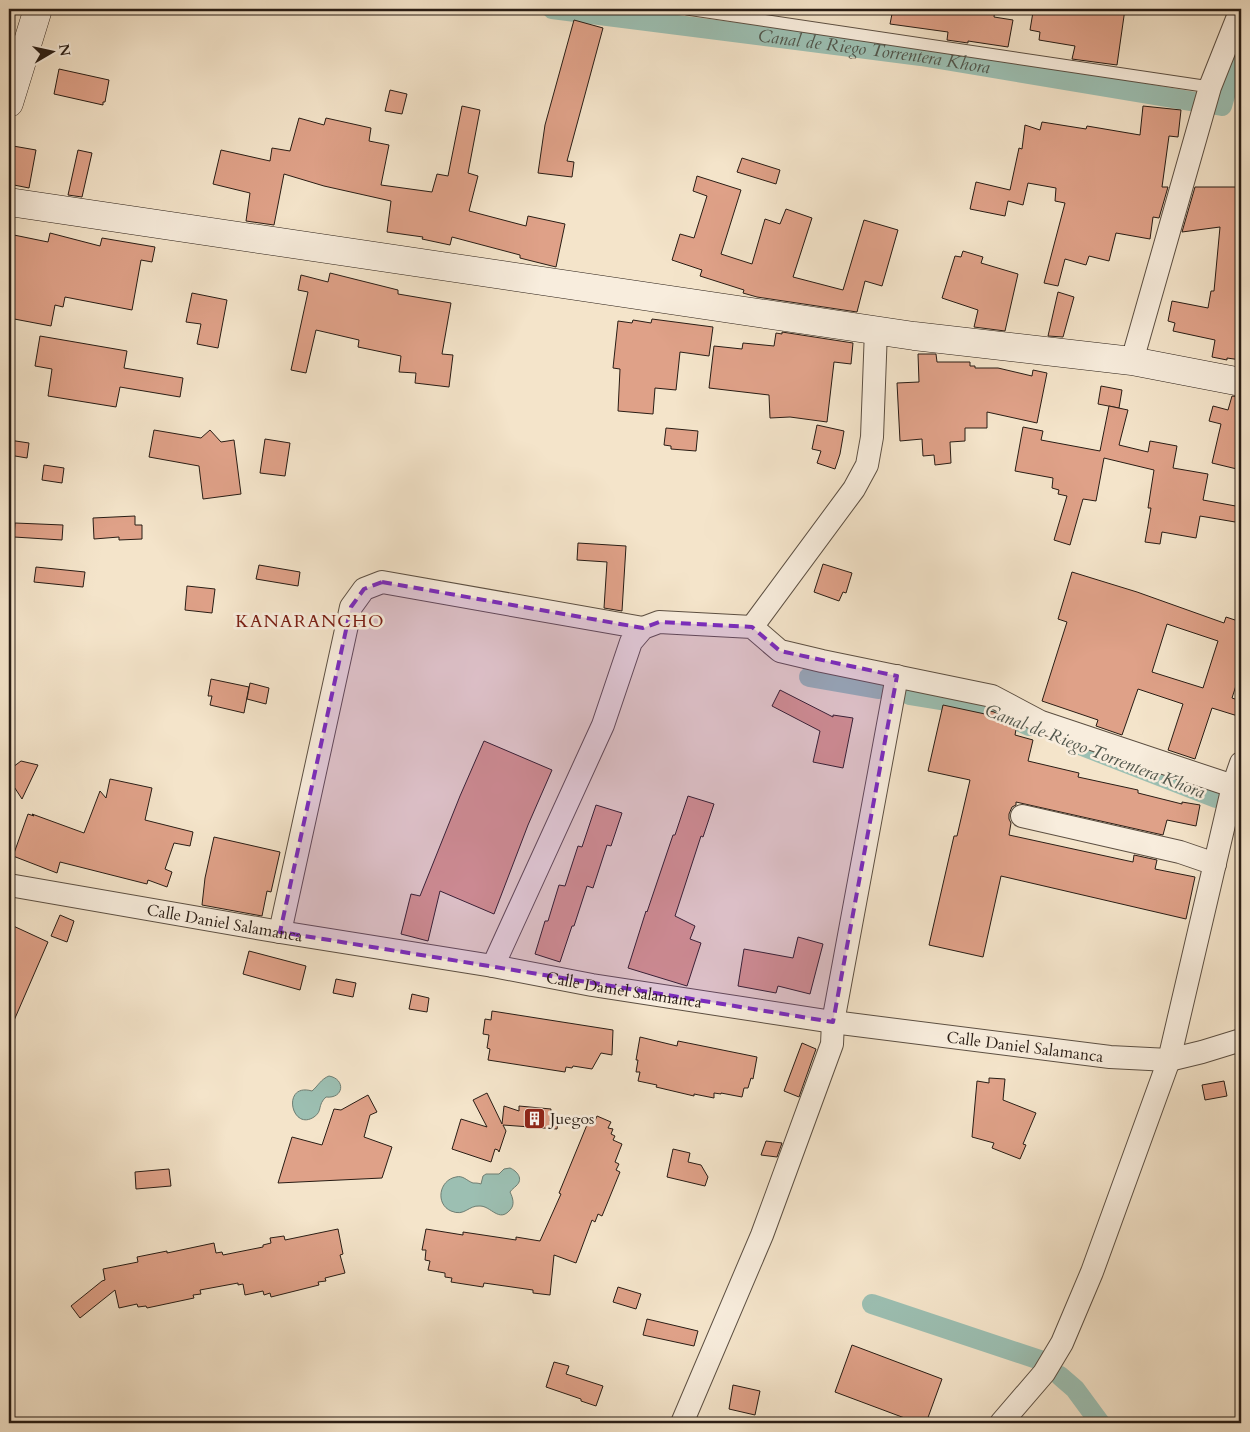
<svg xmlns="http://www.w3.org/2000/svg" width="1250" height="1432" font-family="Cardo,serif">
	<rect width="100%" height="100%" fill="#f4e4ca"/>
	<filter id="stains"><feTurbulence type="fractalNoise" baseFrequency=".004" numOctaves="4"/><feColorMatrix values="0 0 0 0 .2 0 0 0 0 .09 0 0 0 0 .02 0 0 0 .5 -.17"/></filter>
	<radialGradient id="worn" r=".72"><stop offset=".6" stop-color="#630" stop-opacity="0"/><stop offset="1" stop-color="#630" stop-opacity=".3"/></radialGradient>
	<g fill="#9cbfb2" stroke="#6e7e73">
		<path d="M329,1076C346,1079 344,1099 326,1097C317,1105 323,1111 314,1117C291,1132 281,1082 312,1091C318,1086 321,1079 329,1076Z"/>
		<path d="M510,1168C517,1171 524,1179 516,1186C514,1188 512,1189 510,1192C513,1198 515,1205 510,1210C499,1223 491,1206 480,1206C468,1205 465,1217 451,1211C435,1204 439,1180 456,1177C463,1175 467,1181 473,1183C476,1183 478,1183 481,1184L483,1176L486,1174H499L504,1169Z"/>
	</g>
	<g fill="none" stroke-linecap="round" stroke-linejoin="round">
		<g stroke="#9cbfb2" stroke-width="20">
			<path id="s1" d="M552,9L921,56L1196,102"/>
			<path d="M1211,104L1222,106L1241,40"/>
			<path d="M809,677L878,689"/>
			<path d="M909,695L989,708L1029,726"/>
			<path d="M1077,744L1216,798L1222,799"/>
			<path d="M872,1304L1040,1360"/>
			<path d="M1060,1376L1075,1389L1100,1423"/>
		</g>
	</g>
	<g fill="#dfa188" stroke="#291d15" fill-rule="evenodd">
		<path d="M893,9H995L994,17L1013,20L1008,47L968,41V43L947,40L948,32L890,24Z"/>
		<path d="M1043,9H1125L1117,65L1072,59L1075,46L1039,40L1040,32L1030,30L1033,12L1043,14Z"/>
		<path d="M574,20L603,28L567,161L574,162L572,177L538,173L545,125Z"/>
		<path d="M59,69L109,80L105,102H103V105L54,94Z"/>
		<path d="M390,90L407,94L402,114L385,111Z"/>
		<path d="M462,106L480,110L468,173L478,176L469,211L526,226L528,216L565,224L556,267L520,258V255L452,237L450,245L422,239L423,237L387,232L391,201L324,186L284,174L274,225L246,221L250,193L213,184L221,150L270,161L272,148L290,151L299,118L324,125L326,118L371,128L369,141L389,145L381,185L432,192L437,174L448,176Z"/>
		<path d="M1143,106L1181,110L1178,137L1169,136L1162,187H1168L1159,218L1153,217L1150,239L1116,233L1109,261L1089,256L1086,265L1065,259L1058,286L1044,283L1065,203L1055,201L1056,188L1028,183L1023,205L1008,201L1005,216L970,209L976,182L1010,190L1019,148L1022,149L1025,125L1040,130L1042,122L1086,129L1087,126L1140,135Z"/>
		<path d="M13,146L36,150L29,188L9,184V171Z"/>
		<path d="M78,150L92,153L82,197L68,195Z"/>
		<path d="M742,158L780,170L776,184L737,172Z"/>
		<path d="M697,176L741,190L721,254L752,264L765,219L780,224L786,209L812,218L793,277L843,290L864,220L898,230L882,286L865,281L857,312L757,297L743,293L744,290L700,276L702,270L672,260L680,234L694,238L707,196L693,191Z"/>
		<path d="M1195,187H1240L1241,287L1238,306H1241V360L1227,358V360L1212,357L1215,340L1173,331L1175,323L1168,321L1172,301L1208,308L1211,291H1214L1220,227L1182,232Z"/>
		<path d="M50,233L100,246L102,238L155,247L152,262L141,260L132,310L65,297L63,307L55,305L51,326L9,318V234L48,242Z"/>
		<path d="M963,251L983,257L981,263L1018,274L1005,331L974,327L978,310L942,298L955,256L961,257Z"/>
		<path d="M330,273L398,290V294L451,303L442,354L453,355L449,387L415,383L416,373L399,372L401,356L358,347L359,340L316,330L306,373L291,370L308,292L298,290L301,275L328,282Z"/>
		<path d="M1058,292L1074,297L1063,337L1048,336Z"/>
		<path d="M192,293L227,300L218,348L197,344L201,324L186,322Z"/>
		<path d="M652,319L713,327L709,356L680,352L676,390L655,388L653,414L618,411L620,369L613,368L618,321L632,323L633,320L651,323Z"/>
		<path d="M782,332L853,343L851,364L834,362L827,422L790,417L770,418L769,395L709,388L714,346L742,349L743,343L774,346L776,333L782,334Z"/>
		<path d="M40,336L127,351L124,368L183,378L180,397L120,387L116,407L48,396L52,369L35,366Z"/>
		<path d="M918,354H936L937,362H970V366H975V368H998L1032,376L1033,370L1047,373L1037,423L987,412V428H965V441L950,442L951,463L935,465L934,455L923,456L922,439L900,441L897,383L919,382Z"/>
		<path d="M1101,386L1122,390L1119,408L1098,404Z"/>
		<path d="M1232,396L1241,397V470L1212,463L1221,424L1209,421L1213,406L1228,410Z"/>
		<path d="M1109,406L1128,410L1119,445L1148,452L1150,441L1177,446L1173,468L1208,474L1203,500L1241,507V523L1200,516L1196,538L1162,532L1160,544L1145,542L1151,508H1148L1154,470L1104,458L1096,501L1083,499L1070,545L1054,540L1067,496L1058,494L1059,490L1052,488L1053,478L1015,471L1023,427L1043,431L1041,440L1100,451Z"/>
		<path d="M817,425L844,431L840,454L835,469L817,463L821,451L812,449Z"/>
		<path d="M666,428L698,431L696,451L671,449V446L664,445Z"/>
		<path d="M154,430L201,438L210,430L221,442L234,440L241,494L203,499L199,466L149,457Z"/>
		<path d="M265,439L290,443L285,476L260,473Z"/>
		<path d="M9,440L29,443L27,458L9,455Z"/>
		<path d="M44,465L64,468L62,483L42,480Z"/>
		<path d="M135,516V525H142V539L119,540V537L94,539L93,518Z"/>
		<path d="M15,523L63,525L62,540L14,537Z"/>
		<path d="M578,543L626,546L622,611L604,608L607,562L577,560Z"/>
		<path d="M823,564L852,573L846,593L843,592L839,601L814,592Z"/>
		<path d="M259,565L300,572L298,586L256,579Z"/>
		<path d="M36,567L85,572L83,587L34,582Z"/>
		<path d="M1072,572L1137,592L1224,623L1226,617L1241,622V670L1232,698L1241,701V717L1212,708L1195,759L1168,750L1183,704L1138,689L1122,735L1096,726L1098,720L1042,701L1067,622L1058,619ZM1167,624L1218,641L1203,688L1152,672Z"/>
		<path d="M187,586L215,589L212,613L185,610Z"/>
		<path d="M211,679L249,687L244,713L210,705L212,696H208Z"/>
		<path d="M250,683L269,688L266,704L247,699Z"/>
		<path d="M780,690L833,717V715L853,718L843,768L813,762L820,731L772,706Z"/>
		<path d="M943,705L985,714L986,710L994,712L1001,716V718L1008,719L1017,724L1015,735L1033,740L1028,761L1079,773L1078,777L1138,790V793L1182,804V802L1200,805L1196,826L1167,820L1163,835L1016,802V805L1012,807L1009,814V819L1011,823L1009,835L1133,862L1134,855L1157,860L1155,869L1195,877L1186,919L1001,876L983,957L929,945L954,836H957L970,780L928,771Z"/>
		<path d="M484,741L552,770L528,825L494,914L440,891L428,941L401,934L411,894L420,896L460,796Z"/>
		<path d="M21,761L38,765L22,799L9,779V770Z"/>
		<path d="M110,779L152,788L145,820L193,832L190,846L174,843L165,869L172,872L167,887L148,880L147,884L60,862L57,873L13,856L28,814L34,816L32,814L84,833L100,791L106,798Z"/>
		<path d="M688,796L714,804L703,837L701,836L675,916L695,926L690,939L701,943L687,986L628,968L646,911L647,912L673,835H675Z"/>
		<path d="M596,805L622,813L611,846L607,845L593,888L587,886L574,926H572L560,962L535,954L545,921H548L559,885L565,886L578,846L582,847Z"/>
		<path d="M214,837L280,852L271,892L267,891L262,916L202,905L205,878Z"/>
		<path d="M60,915L74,921L67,942L51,936Z"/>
		<path d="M9,924L48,942L9,1032Z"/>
		<path d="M798,937L823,944L810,994L778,986L776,993L738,986L744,949L793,958Z"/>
		<path d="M249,951L306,966L300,990L243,974Z"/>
		<path d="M336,979L356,983L353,997L333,993Z"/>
		<path d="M412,994L429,998L427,1012L409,1009Z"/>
		<path d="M492,1011L613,1030L612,1055L601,1053L592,1069L573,1066L572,1068L566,1067L565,1072L488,1060L490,1049L487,1048L489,1035L483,1034L485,1019L491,1020Z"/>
		<path d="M640,1037L677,1046L678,1041L757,1057L753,1079L751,1078L748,1088H744L742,1097L721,1093V1094L714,1093V1098L694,1094V1096L656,1087L657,1085L638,1081L640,1072H636L638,1060H636Z"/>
		<path d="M802,1043L816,1049L799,1097L784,1091Z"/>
		<path d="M989,1078L1005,1079L1003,1100L1036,1113L1023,1144L1026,1145L1020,1159L992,1148L994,1143L972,1137L977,1081L989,1083Z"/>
		<path d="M1224,1081L1227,1096L1205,1100L1202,1085Z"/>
		<path d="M487,1093L502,1124L504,1106L519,1111V1106L551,1109L550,1121L558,1123L557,1129L503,1125L506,1131L499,1152L498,1150L495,1149L491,1162L452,1149L461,1119L487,1127L473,1100Z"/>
		<path d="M368,1095L377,1112L370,1115L364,1137L392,1147L382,1178L278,1183L292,1137L322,1145L334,1109L341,1110Z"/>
		<path d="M597,1116L611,1122L608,1128L613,1129L611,1134L615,1136L613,1140L622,1144L615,1162L619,1164L616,1170L620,1172L602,1216L598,1214L595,1222L592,1220L576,1263L554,1255L550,1295L533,1293V1290L484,1283L483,1287L451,1282L452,1278L445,1277V1273L428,1270L430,1261L425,1260L426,1250H422L426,1229L463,1235V1232L516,1240V1237L540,1241L561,1194L559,1193L589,1120L594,1123Z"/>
		<path d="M766,1141L782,1143L777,1157L761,1155Z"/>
		<path d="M673,1149L690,1153L688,1162L701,1165L708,1177L705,1186L667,1177Z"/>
		<path d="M169,1169L171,1186L136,1189L135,1172Z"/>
		<path d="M338,1229L343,1254L340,1255L345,1273L325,1278L326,1281L318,1282L319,1285L271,1297L270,1293L264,1295L263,1291L245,1295L243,1284L238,1285V1283L200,1290L201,1294L193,1295L194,1298L147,1308L146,1306L138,1307L137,1304L119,1308L115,1290L80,1318L71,1306L102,1281L105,1280L103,1269L138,1262L137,1257L167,1251V1253L214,1243L216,1253L222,1252L223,1255L263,1247V1245L271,1243L270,1238L284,1236L285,1240Z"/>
		<path d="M618,1287L641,1294L636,1309L613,1302Z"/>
		<path d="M647,1319L698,1331L694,1346L643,1335Z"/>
		<path d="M852,1345L942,1379L926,1423H918L835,1392Z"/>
		<path d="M554,1362L569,1366L566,1374L603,1386L596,1406L581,1401V1399L546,1387Z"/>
		<path d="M733,1385L760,1391L755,1415L729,1409Z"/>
	</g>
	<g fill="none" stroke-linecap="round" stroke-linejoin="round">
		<defs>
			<path id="lane" d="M687,9L1210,87"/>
			<g id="street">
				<path d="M1132,361L1210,87L1241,9"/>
				<path d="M752,627L854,489L867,465L872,437L876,330"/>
				<path d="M1022,816L1180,852L1215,864"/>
				<path id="s2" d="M9,885L280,932L493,966L592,985L833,1022L1110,1057L1169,1060L1202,1052L1241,1040"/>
				<path d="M280,932L351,607L364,589L382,582L643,628"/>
				<path d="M493,966L603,725L631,642L643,628L659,622L752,627L780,651L822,661L992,696L1041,722L1233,786L1241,787"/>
				<path d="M682,1423L762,1235L832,1044L833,1022L897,676"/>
				<path d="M1001,1423L1044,1373L1062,1343L1092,1272L1169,1060L1233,786L1241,763"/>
			</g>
			<g id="secondary">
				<path d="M9,103L38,9"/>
				<path d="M9,202L914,336L1132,361L1241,382"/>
			</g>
		</defs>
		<use href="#lane" stroke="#5c4f42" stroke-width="13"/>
		<use href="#street" stroke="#5c4f42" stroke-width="24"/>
		<use href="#secondary" stroke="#291d15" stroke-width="29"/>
		<use href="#lane" stroke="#f8eddd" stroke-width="11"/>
		<use href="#street" stroke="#f8eddd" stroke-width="22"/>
		<use href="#secondary" stroke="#f8eddd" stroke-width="28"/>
	</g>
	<path fill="#7b2cbf" fill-opacity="0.2" stroke="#7b2cbf" stroke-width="4" stroke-dasharray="10 6" stroke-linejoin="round" d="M382,582L643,628L659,622L752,627L780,651L897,676L833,1022L280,932L351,607L364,589Z"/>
	<defs>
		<symbol id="building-square" viewBox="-11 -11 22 22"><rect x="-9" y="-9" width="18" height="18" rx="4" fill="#8f2418" stroke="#f8eddd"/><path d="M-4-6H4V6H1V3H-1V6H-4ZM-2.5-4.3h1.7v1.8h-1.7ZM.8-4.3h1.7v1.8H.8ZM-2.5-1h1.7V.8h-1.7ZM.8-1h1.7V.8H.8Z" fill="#fff"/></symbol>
	</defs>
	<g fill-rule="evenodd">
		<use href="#building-square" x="522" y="1106" width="25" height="25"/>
	</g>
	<g text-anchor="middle" stroke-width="5" stroke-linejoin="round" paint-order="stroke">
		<g font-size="16" fill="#291d15" stroke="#f8eddd">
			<text dy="6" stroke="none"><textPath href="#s2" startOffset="219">Calle Daniel Salamanca</textPath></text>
			<text dy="6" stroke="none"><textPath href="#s2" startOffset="624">Calle Daniel Salamanca</textPath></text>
			<text dy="6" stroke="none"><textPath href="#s2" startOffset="1029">Calle Daniel Salamanca</textPath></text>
		</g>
		<g font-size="16" fill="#291d15" stroke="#f8eddd" text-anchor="start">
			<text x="550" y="1124">Juegos</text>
		</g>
		<g font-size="18" font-style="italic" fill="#51564c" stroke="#f8eddd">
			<text dy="6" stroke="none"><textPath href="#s1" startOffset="325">Canal de Riego Torrentera Khora</textPath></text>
			<text transform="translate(1095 751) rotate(21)" y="6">Canal de Riego Torrentera Khora</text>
		</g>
		<g font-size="18" letter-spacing="1" fill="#7a1f14" stroke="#f8eddd">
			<text x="310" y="627">KANARANCHO</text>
		</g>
	</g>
	<rect width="1250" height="1432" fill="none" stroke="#f4e4ca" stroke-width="30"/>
	<rect x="10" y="10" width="1230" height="1412" fill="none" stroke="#291d15" stroke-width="2.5"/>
	<rect x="15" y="15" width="1220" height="1402" fill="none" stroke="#291d15"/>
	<g transform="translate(52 52) rotate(81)" stroke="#f8eddd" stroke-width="4" paint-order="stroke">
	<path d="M0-4L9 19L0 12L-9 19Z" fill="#291d15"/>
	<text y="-8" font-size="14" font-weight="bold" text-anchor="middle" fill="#291d15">N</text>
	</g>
	<rect width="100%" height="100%" filter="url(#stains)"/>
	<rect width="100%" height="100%" fill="url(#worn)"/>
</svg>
